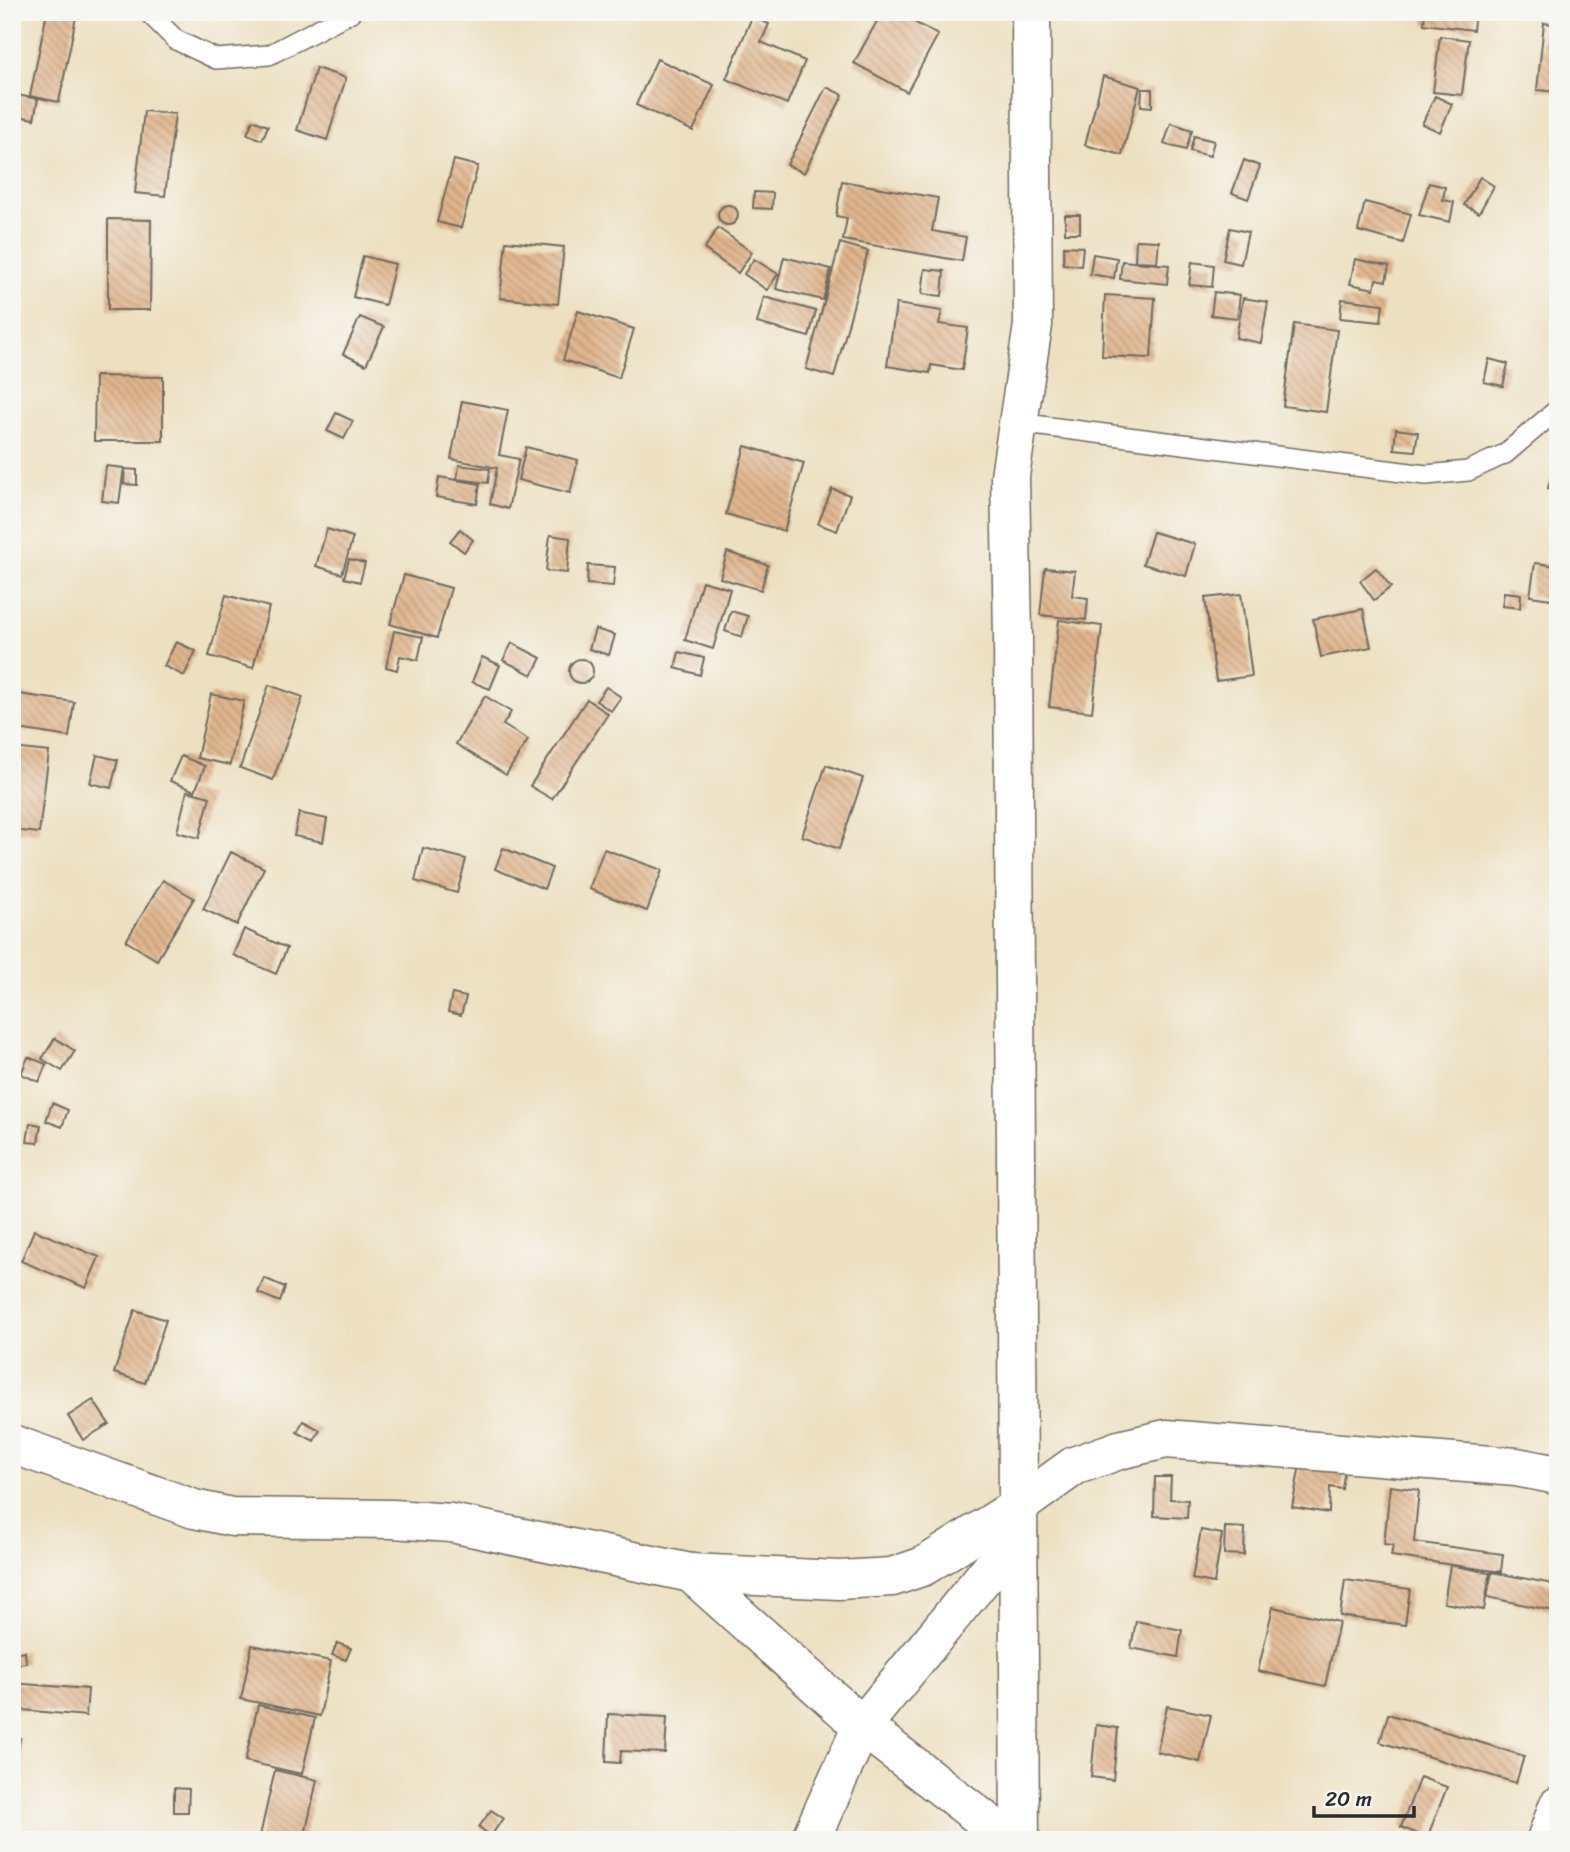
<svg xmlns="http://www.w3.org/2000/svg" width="1570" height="1852" font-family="Sriracha,sans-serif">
	<defs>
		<pattern id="building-back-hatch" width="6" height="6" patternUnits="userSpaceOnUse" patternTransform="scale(1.75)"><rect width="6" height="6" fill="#e1b68e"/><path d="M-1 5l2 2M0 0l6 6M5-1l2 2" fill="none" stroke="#b79474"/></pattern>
	</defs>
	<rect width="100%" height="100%" fill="#f6f6f2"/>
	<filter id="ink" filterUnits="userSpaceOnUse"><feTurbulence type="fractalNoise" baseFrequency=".0143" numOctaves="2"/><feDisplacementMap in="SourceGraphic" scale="14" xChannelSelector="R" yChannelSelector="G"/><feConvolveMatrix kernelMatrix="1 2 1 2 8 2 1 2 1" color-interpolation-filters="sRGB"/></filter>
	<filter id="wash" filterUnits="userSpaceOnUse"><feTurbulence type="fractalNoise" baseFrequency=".00686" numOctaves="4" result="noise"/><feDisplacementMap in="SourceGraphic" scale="28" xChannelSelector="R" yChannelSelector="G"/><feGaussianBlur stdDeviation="1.57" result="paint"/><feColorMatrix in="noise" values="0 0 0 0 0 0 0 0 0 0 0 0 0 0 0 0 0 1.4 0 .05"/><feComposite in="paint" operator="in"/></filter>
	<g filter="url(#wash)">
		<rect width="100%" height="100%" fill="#ede0c0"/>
		<g id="blocks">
			<g fill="url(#building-back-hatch)">
				<path d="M47,12H77L59,102L30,96Z"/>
				<path d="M882,12H896L938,35L907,92L854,63Z"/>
				<path d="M1425,12H1475L1473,30L1424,24Z"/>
				<path d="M752,17L769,24L761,42L805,61L787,104L726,79Z"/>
				<path d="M1544,23L1558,25V92L1537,90Z"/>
				<path d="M1440,36L1469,40L1462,95L1433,92Z"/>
				<path d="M657,59L714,85L693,131L636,105Z"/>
				<path d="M316,68L346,78L327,140L297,130Z"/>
				<path d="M1103,76L1140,87L1122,155L1085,145Z"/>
				<path d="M826,87L843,95L804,173L787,165Z"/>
				<path d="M1142,89H1152V107L1141,106Z"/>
				<path d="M12,94L38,99L34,119L12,115Z"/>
				<path d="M1435,96L1452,104L1440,132L1422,124Z"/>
				<path d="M144,111L175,114L165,196L135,193Z"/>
				<path d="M253,120L268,126L262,140L247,134Z"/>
				<path d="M1171,123L1192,130L1186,150L1164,144Z"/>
				<path d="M1194,136L1214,141L1210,156L1190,151Z"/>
				<path d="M454,160L478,166L461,228L437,222Z"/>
				<path d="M1244,160L1260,166L1248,199L1232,193Z"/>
				<path d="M1480,177L1494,186L1479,213L1464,205Z"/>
				<path d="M842,181L938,198L932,231L966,237L962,261L843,240L847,218L836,216Z"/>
				<path d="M1429,183L1445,187L1443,200L1454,202L1450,222L1419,215Z"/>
				<path d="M754,192L773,193L772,209L753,208Z"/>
				<path d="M1365,202L1411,214L1403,243L1358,231Z"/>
				<circle cx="728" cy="215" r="10"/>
				<rect x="1065" y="215" width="15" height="18"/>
				<path d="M108,219L151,220L150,310H108Z"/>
				<path d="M718,228L752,252L738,273L704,249Z"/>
				<path d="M1230,228L1248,232L1241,264L1223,260Z"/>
				<path d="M1136,240L1159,241L1157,262L1135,261Z"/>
				<path d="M506,241L564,247L558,304L500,298Z"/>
				<path d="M840,243L868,251L834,377L806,369Z"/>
				<path d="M1064,246L1083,247L1081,266L1063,264Z"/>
				<path d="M1093,254L1117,258L1114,278L1090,274Z"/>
				<path d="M363,256L395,264L385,305L353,297Z"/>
				<path d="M784,257L831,269L823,300L776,289Z"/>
				<path d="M754,259L778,274L767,290L744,274Z"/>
				<path d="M1355,259L1389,266L1386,281L1376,279L1374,289L1350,284Z"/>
				<path d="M1122,261L1169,265L1167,284L1120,279Z"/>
				<path d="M1192,262L1214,265L1212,287L1189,285Z"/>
				<path d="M925,269L944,271L942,296L922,294Z"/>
				<path d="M1214,292L1240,295L1237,318L1211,315Z"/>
				<path d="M1105,295L1155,298L1151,358L1102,356Z"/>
				<path d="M764,297L816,311L809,337L757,323Z"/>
				<path d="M1243,298L1268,302L1261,343L1236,338Z"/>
				<path d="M1342,299L1383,304L1381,322L1340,318Z"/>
				<path d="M896,304L942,311L939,324L968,328L962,370L931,365L930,373L887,366Z"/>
				<path d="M578,311L634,329L619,378L563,360Z"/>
				<path d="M360,317L384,327L366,365L343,354Z"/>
				<path d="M1294,324L1337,330L1326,412L1283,406Z"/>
				<path d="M1489,359L1508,364L1503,386L1484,382Z"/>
				<path d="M95,376L163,377V441H94Z"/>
				<path d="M462,401L508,410L499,455L519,459L508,509L490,504L497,468L451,459Z"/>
				<path d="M336,413L353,421L344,439L327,431Z"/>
				<path d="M1396,429L1418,432L1415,451L1394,449Z"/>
				<path d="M745,446L804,463L784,531L726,514Z"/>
				<path d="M526,447L578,460L570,493L518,480Z"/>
				<path d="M1558,455V491L1548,488Z"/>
				<path d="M459,465L490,469L488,483L457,479Z"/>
				<path d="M106,466L124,468L119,503L102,501Z"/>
				<path d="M125,469L137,470V485L124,484Z"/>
				<path d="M439,477L480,484L477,504L436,497Z"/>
				<path d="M832,489L850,495L837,531L818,524Z"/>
				<path d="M327,529L353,537L342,574L316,566Z"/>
				<path d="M460,529L473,540L464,552L450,541Z"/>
				<path d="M1153,532L1195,544L1186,576L1143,564Z"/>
				<path d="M550,535L570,538L567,573L546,571Z"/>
				<path d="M727,552L768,565L761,590L720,578Z"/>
				<path d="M349,559L365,563L360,582L344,578Z"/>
				<path d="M1535,563L1558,566V600L1530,596Z"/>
				<path d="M588,565L615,567L613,586L587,584Z"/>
				<path d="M1045,568L1075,571L1072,596L1088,598L1086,620L1040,615Z"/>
				<path d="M1376,568L1391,587L1374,600L1360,581Z"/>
				<path d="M404,575L451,588L437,638L390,624Z"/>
				<path d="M702,581L730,589L713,649L685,640Z"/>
				<path d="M1504,592L1521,594L1520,608L1502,606Z"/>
				<path d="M1241,594L1252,676L1216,681L1205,598Z"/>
				<path d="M226,595L269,607L253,668L209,656Z"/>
				<path d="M1363,609L1371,647L1321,657L1313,619Z"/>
				<path d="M731,611L748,616L742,637L725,631Z"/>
				<path d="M1059,620L1102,626L1092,712L1049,707Z"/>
				<path d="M595,629L615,635L609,655L589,649Z"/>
				<path d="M394,631L423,637L418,660L400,656L397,670L386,667Z"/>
				<path d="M176,642L196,651L184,676L164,666Z"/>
				<path d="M512,643L541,658L532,675L503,660Z"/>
				<path d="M679,652L704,658L700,675L675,668Z"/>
				<path d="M482,657L500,665L490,689L472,682Z"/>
				<circle cx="581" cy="671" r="12"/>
				<path d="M269,685L303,697L273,780L240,768Z"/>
				<path d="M606,687L621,697L611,711L596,701Z"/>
				<path d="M12,693L74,702L69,737L12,728Z"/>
				<path d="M211,694L244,701L230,765L197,758Z"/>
				<path d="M485,696L511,712L503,725L528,740L506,775L456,744Z"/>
				<path d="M587,699L608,714L552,799L530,786Z"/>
				<path d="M12,748L49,752L39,833L12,830Z"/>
				<path d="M97,755L118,760L111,788L90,783Z"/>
				<path d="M181,756L205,766L195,791L170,781Z"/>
				<path d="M826,765L863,778L839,849L802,836Z"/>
				<path d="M187,791L210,797L199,838L177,832Z"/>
				<path d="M299,813L327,819L323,842L294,836Z"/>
				<path d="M423,848L466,859L457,893L415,881Z"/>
				<path d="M503,848L552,868L544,889L495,869Z"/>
				<path d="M604,849L662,870L647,911L589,889Z"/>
				<path d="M231,852L264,868L237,925L203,909Z"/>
				<path d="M163,880L194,898L157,960L126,941Z"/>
				<path d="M244,929L287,948L276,974L233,955Z"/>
				<path d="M452,994L466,997L461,1015L448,1012Z"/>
				<path d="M55,1038L75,1051L62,1071L42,1059Z"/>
				<path d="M28,1057L46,1064L39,1082L21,1074Z"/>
				<path d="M52,1103L68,1110L62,1127L46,1121Z"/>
				<path d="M30,1123L41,1125L38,1143L27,1142Z"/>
				<path d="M34,1230L99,1257L86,1288L21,1261Z"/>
				<path d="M264,1278L285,1287L280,1302L258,1293Z"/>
				<path d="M135,1310L166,1320L145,1383L114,1373Z"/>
				<path d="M93,1400L109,1424L83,1440L68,1416Z"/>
				<path d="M303,1421L320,1430L314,1441L297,1432Z"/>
				<path d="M1301,1460L1345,1468L1342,1489L1330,1487L1329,1513L1292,1507Z"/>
				<path d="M1155,1477H1171L1170,1499L1188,1500L1187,1518L1154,1516Z"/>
				<path d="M1390,1486L1419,1490L1414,1542L1503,1554L1501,1572L1391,1556L1393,1545L1384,1544Z"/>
				<path d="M1225,1527L1245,1528L1244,1555L1224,1554Z"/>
				<path d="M1201,1530L1222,1534L1214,1583L1192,1579Z"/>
				<path d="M1450,1565L1490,1573L1484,1610L1444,1603Z"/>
				<path d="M1492,1572L1558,1585L1554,1611L1487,1597Z"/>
				<path d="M1345,1580L1410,1589L1405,1625L1340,1616Z"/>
				<path d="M1273,1607L1339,1622L1325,1686L1258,1671Z"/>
				<path d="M1136,1621L1182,1630L1178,1657L1131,1648Z"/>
				<path d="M337,1643L351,1648L346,1660L332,1655Z"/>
				<path d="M252,1645L331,1661L320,1716L241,1699Z"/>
				<path d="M25,1651L26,1663L12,1665V1653Z"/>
				<path d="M12,1683L88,1689L86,1716L12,1709Z"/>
				<path d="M258,1705L315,1718L302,1774L245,1761Z"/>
				<path d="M1167,1706L1211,1715L1200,1762L1157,1752Z"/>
				<path d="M608,1714L667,1717L665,1753L621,1751L620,1763L606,1762Z"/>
				<path d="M1388,1714L1524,1756L1516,1783L1380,1742Z"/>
				<path d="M1096,1725L1118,1728L1113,1780L1091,1777Z"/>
				<path d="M12,1737L20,1738L14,1784H12Z"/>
				<path d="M275,1770L317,1780L304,1840H259Z"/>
				<path d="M1420,1777L1447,1787L1427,1838L1401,1827Z"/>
				<path d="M174,1788L189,1789L188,1812H174Z"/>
				<path d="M491,1810L503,1818L491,1836L479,1827Z"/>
			</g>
		</g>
	</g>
	<g filter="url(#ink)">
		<use href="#blocks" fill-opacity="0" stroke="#6f6a5f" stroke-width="2"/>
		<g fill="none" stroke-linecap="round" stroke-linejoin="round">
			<defs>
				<g id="service">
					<path d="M148,12L176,40L216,59L269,55L351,12"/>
					<path d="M1018,423L1426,475L1468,471L1505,454L1558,409"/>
				</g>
				<g id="minor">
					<path d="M12,1444L194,1509L232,1517L393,1519L451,1523L691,1573L839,1580L892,1577L924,1566L1017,1507L1074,1466L1119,1450L1166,1439L1516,1467L1558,1475"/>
					<path d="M691,1573L862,1726L1010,1840"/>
					<path d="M810,1840L862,1726L1018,1535"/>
					<path d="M1546,1840L1558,1806"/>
				</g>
				<path id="tertiary" d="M1020,1840L1013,637L1010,476L1033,325L1031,12"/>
			</defs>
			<use href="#service" stroke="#6f6a5f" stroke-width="22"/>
			<use href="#minor" stroke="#6f6a5f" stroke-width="41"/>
			<use href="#tertiary" stroke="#6f6a5f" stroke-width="41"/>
			<use href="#service" stroke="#fff" stroke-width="19"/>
			<use href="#minor" stroke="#fff" stroke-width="38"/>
			<use href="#tertiary" stroke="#fff" stroke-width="38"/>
		</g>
	</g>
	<rect width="1570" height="1852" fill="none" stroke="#f6f6f2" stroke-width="42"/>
	<path d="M1314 1806v10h100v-10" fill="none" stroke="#2b2b2b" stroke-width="3.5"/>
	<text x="1325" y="1806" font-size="21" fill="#2b2b2b" stroke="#f6f6f2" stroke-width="5" paint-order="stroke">20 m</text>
</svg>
